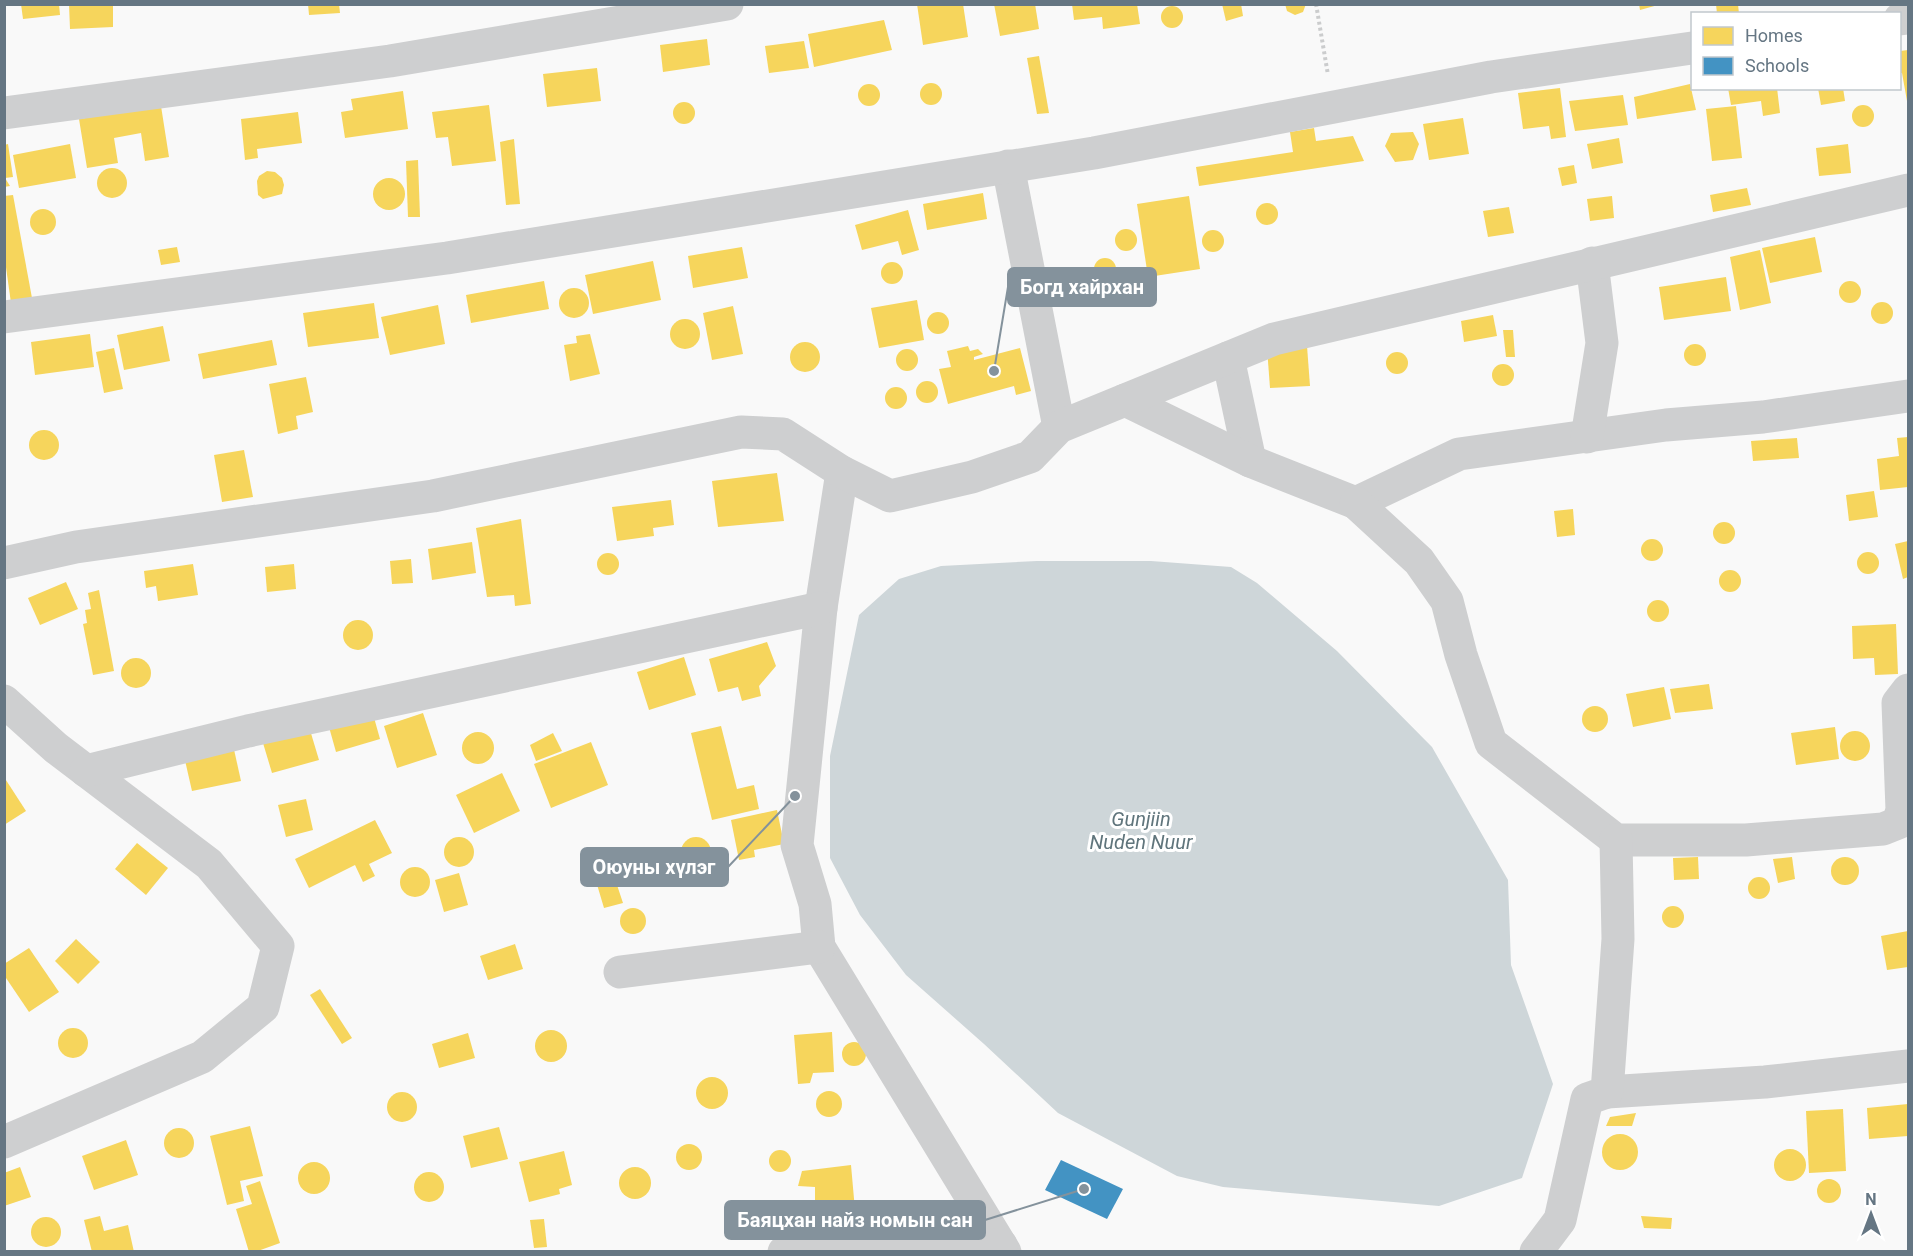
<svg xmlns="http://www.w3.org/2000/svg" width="1913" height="1256" font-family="Roboto,sans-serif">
	<rect width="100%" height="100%" fill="#f9f9f9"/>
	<path fill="#ced6d9" d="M1037,561H1151L1231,567L1257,583L1337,651L1432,747L1508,880L1511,965L1553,1084L1522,1178L1439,1206L1223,1187L1177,1176L1058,1113L984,1044L906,975L860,915L830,858V756L859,615L899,579L941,566Z"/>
	<g fill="#f6d55c">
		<path d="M21,4H59L60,15L23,19Z"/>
		<path d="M69,4H113V27L70,29Z"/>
		<path d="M308,4H339L340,13L309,15Z"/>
		<path d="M917,4H963L968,37L923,45Z"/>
		<path d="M994,4H1035L1039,29L1000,36Z"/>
		<path d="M1072,4H1137L1140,24L1103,29L1102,17L1074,20Z"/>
		<path d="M1222,4H1241L1243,16L1226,21Z"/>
		<path d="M1285,4H1306L1303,12L1295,15L1287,11Z"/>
		<path d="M1639,4H1657L1658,5L1640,10Z"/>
		<path d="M1716,4H1738L1739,14H1717Z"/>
		<circle cx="1172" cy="17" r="11"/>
		<path d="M884,20L892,50L814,67L808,34Z"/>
		<path d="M707,39L710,65L663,72L660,45Z"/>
		<path d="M804,41L809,68L769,73L765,46Z"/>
		<path d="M1908,50V100L1907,101L1902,73H1900V51Z"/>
		<path d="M1039,56L1049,113L1037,114L1027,58Z"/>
		<path d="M597,68L601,101L547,107L543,74Z"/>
		<circle cx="931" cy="94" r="11"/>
		<path d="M1690,84L1696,110L1637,119L1634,97Z"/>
		<circle cx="869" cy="95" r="11"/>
		<path d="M1560,88L1566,137L1551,139L1549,126L1523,129L1518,93Z"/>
		<path d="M1728,88H1777L1780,113L1763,116L1761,101L1731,105Z"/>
		<path d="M1818,88H1843L1845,101L1821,105Z"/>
		<path d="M403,91L408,129L345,138L341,112L353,110L351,99Z"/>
		<path d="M1623,95L1628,125L1575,131L1569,101Z"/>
		<circle cx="684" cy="113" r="11"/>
		<path d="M489,105L496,161L452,166L448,137L436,138L432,112Z"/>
		<circle cx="1863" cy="116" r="11"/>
		<path d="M161,106L169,157L145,161L141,133L114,138L118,163L87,168L79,119Z"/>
		<path d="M1736,106L1742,158L1712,161L1706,109Z"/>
		<path d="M298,112L302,143L257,149L258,158L245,160L241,119Z"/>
		<path d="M1463,118L1469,154L1429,160L1423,124Z"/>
		<path d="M1314,128L1316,141L1353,136L1364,161L1199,186L1196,167L1293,152L1290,132Z"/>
		<path d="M1413,132L1419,144L1413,160L1395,162L1385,146L1391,133Z"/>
		<path d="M1619,138L1623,163L1592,169L1587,144Z"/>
		<path d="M514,139L520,204L506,205L500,142Z"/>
		<path d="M8,144L13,177L5,178L10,186L4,187V145Z"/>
		<path d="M70,144L76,178L19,188L13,155Z"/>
		<path d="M1848,144L1851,173L1819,176L1816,148Z"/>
		<path d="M418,160L420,217H408L406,161Z"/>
		<path d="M1574,165L1577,183L1562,186L1558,168Z"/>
		<circle cx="112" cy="183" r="15"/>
		<path d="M267,171L275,172L282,178L284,185L282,194L263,199L258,195L257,181L259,176Z"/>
		<circle cx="389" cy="194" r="16"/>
		<path d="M1747,188L1751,205L1713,212L1710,195Z"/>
		<path d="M983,193L987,219L927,230L923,204Z"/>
		<path d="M13,195L32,298L11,303L4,253V196Z"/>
		<path d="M1189,196L1200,269L1148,277L1137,204Z"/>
		<path d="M1612,196L1614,218L1590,221L1587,199Z"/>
		<circle cx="1267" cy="214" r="11"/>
		<path d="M1509,207L1514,233L1488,237L1483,211Z"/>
		<circle cx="43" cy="222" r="13"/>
		<path d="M908,210L919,250L902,255L898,241L862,250L855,225Z"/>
		<circle cx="1126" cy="240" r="11"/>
		<circle cx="1213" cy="241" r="11"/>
		<path d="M1815,237L1822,272L1770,283L1762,248Z"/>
		<path d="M177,247L180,262L161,265L158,250Z"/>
		<path d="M742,247L748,278L693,288L688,256Z"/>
		<path d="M1760,250L1771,303L1740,310L1730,257Z"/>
		<circle cx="1105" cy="269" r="11"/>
		<path d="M653,261L661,300L593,314L585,275Z"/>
		<circle cx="892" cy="273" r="11"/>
		<path d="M1726,277L1731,311L1664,320L1659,287Z"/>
		<path d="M544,281L549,309L471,323L466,295Z"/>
		<circle cx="1850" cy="292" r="11"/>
		<circle cx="574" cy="303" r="15"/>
		<path d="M917,300L924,340L879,348L871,308Z"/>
		<circle cx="1882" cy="313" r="11"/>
		<path d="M374,303L379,338L308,347L303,313Z"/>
		<path d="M438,305L445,344L390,355L381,317Z"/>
		<path d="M733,306L743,354L712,360L703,313Z"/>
		<circle cx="938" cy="323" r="11"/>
		<path d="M1493,315L1497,336L1464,342L1461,321Z"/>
		<circle cx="685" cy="334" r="15"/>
		<path d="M163,326L170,361L124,370L117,335Z"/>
		<path d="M1503,330H1513L1515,357H1506Z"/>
		<path d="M90,334L94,367L35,375L31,342Z"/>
		<path d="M590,334L600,374L570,381L564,345L577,343L576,336Z"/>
		<path d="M272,340L277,365L203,379L198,354Z"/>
		<circle cx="805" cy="357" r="15"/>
		<circle cx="1695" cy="355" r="11"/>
		<path d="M968,346L970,351L978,349L983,354L974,357V360L1020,348L1031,391L1016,395L1014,386L948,404L939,369L951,367L947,351Z"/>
		<path d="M1307,346L1310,386L1270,388L1267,348Z"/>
		<path d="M114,348L123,389L104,393L96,352Z"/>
		<circle cx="907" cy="360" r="11"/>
		<circle cx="1397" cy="363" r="11"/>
		<circle cx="1503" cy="375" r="11"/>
		<path d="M306,377L313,412L296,416L298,429L278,434L269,384Z"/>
		<circle cx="927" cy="392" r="11"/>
		<circle cx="896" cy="398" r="11"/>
		<circle cx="44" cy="445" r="15"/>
		<path d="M1908,437V487L1880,490L1877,459L1899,456L1897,438Z"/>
		<path d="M1797,438L1799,458L1753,461L1751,441Z"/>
		<path d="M244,450L253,497L222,502L214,455Z"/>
		<path d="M777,473L784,521L718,527L712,481Z"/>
		<path d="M1874,491L1878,517L1849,521L1846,495Z"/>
		<path d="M671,500L674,525L653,528L654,536L617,541L612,507Z"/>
		<path d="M1573,509L1575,535L1557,537L1554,511Z"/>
		<path d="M521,519L531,604L515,606L514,595L487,597L476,528Z"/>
		<circle cx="1724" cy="533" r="11"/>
		<circle cx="1652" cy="550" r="11"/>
		<path d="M1908,541V577L1903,579L1895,544Z"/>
		<path d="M472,542L476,573L432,580L428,549Z"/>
		<circle cx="1868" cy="563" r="11"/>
		<circle cx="608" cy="564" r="11"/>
		<path d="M411,559L413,583L392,584L390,561Z"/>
		<path d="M193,564L198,595L158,601L156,586L146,588L144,571Z"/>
		<path d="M294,564L296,589L267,592L265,567Z"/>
		<circle cx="1730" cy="581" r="11"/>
		<path d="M66,582L78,609L40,625L28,598Z"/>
		<path d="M99,590L114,671L93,675L83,624L87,623L85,610L91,609L88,593Z"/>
		<circle cx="1658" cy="611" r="11"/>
		<circle cx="358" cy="635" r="15"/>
		<path d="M1896,624L1898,674L1875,675L1874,658L1853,659L1852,626Z"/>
		<path d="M767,642L776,666L759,686L761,696L742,701L738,687L718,692L709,659Z"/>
		<path d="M684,657L696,695L649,710L637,672Z"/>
		<circle cx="136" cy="673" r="15"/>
		<path d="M1709,684L1713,709L1675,713L1670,689Z"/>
		<path d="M1664,687L1671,719L1633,727L1626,694Z"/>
		<circle cx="1595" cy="719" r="13"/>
		<path d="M423,713L437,755L397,768L384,726Z"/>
		<path d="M373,714L380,739L336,752L329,727Z"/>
		<path d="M721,726L737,789L754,785L759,809L712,820L691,733Z"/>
		<path d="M1835,727L1839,759L1796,765L1791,733Z"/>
		<path d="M310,730L319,760L272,773L263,743Z"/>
		<circle cx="1855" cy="746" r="15"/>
		<circle cx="478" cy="748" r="16"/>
		<path d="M553,733L562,751L536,761L530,745Z"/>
		<path d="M591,742L608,785L551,808L534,764Z"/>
		<path d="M233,745L241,781L192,791L184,756Z"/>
		<path d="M502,773L520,811L474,833L456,795Z"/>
		<path d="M4,777L26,811L4,825Z"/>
		<path d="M306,799L313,830L286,837L278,805Z"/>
		<path d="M777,810L784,844L754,850L755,857L739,860L731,820Z"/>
		<path d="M375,820L392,853L369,864L375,876L363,882L355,865L309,888L295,859Z"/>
		<circle cx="459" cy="852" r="15"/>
		<circle cx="696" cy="852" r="15"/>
		<path d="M137,843L168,868L146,895L115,869Z"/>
		<path d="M631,848L640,879L617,885L623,903L604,908L590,861Z"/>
		<circle cx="1845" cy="871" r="14"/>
		<path d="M1698,857L1699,879L1674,880L1673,858Z"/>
		<path d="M1792,857L1795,879L1778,883L1773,859Z"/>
		<circle cx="415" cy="882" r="15"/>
		<path d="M459,873L468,905L444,912L435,880Z"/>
		<circle cx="1759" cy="888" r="11"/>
		<circle cx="1673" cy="917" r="11"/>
		<circle cx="633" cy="921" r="13"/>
		<path d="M1908,931V967L1887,970L1881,936Z"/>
		<path d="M76,939L100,962L78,984L55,961Z"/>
		<path d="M515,944L523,969L488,980L480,956Z"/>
		<path d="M29,948L59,992L29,1012L4,975V964Z"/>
		<path d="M320,989L352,1038L342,1044L310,995Z"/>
		<circle cx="73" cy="1043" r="15"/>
		<circle cx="551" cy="1046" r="16"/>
		<path d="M832,1032L834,1072L813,1073L810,1083L798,1084L794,1035Z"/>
		<path d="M468,1033L475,1058L439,1068L432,1044Z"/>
		<circle cx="854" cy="1054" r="12"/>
		<circle cx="712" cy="1093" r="16"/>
		<circle cx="829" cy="1104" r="13"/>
		<circle cx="402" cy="1107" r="15"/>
		<path d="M1908,1104V1136L1869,1139L1867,1108Z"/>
		<path d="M1843,1109L1846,1171L1809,1173L1806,1111Z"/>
		<path d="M1636,1113L1632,1126H1606L1610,1117Z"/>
		<path d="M250,1126L263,1176L240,1181L244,1201L227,1205L210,1136Z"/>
		<path d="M499,1127L508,1159L471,1168L463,1136Z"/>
		<circle cx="179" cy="1143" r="15"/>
		<circle cx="1620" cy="1152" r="18"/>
		<path d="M126,1140L138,1175L94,1190L82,1156Z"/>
		<circle cx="689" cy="1157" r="13"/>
		<circle cx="1790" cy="1165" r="16"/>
		<circle cx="780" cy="1161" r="11"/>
		<path d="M564,1151L572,1185L559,1189L560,1194L529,1202L519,1162Z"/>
		<circle cx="314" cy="1178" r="16"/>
		<path d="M851,1165L855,1210H815V1187L798,1186L802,1171Z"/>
		<path d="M20,1167L31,1197L4,1206V1173Z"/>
		<circle cx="635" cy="1183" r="16"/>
		<circle cx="429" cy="1187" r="15"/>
		<circle cx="1829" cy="1191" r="12"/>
		<path d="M260,1181L280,1243L255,1252H249L236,1209L252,1204L246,1186Z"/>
		<path d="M100,1216L104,1231L128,1225L134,1252H92L84,1220Z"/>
		<path d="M1641,1216L1672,1218L1671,1229L1644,1228Z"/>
		<circle cx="46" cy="1232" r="15"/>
		<path d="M544,1219L547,1247L534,1248L530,1220Z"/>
	</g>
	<path fill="#4393c3" d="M1061,1160L1123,1189L1107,1219L1045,1190Z"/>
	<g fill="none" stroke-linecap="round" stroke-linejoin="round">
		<path stroke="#cbcccd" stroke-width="4" stroke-dasharray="3 3" stroke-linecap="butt" d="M1316,4L1328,75"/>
		<g stroke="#cecfd0" stroke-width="33">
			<path d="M1900,19L1908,18"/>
			<path d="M4,113L390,61L727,4"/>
			<path d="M1008,166L1059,427"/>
			<path d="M4,317L447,258L1094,153L1491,77L1692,48"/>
			<path d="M1228,358L1250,461"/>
			<path d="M1125,400L1250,461L1356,503L1459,454L1666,425L1763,417L1908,396"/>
			<path d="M1587,437L1602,343L1592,263"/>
			<path d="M842,472L821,608L797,845L815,904L819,947L1005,1252"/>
			<path d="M1356,503L1419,561L1447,601L1461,655L1491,743L1616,840H1746L1883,829L1898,823L1902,810L1898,703L1908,690"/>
			<path d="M4,563L76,547L433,496L741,432L783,434L842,472L890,496L972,477L1030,457L1059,427L1274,339L1908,190"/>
			<path d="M4,701L56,748L209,864L278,946L263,1007L202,1057L4,1142"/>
			<path d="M86,771L248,731L821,608"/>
			<path d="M620,972L819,947"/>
			<path d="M1607,1092L1765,1082L1908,1066"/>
			<path d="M784,1252L836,1247L1001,1245"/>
			<path d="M1536,1252L1560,1220L1587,1099L1607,1092L1618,939L1616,840"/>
		</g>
	</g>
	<g text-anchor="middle" stroke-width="6" stroke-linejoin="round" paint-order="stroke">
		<g font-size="20" font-style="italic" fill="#60757c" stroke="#fff">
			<text x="1141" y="826">Gunjiin<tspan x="1141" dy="23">Nuden Nuur</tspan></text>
		</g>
	</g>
	<path fill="none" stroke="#84929c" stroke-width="2" d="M994 371L1008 287M795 796L728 867M1084 1189L985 1220"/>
	<g fill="#84929c" stroke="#fff" stroke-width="2">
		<circle cx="994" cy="371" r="6"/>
		<circle cx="795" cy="796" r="6"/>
		<circle cx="1084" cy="1189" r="6"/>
	</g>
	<g fill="#84929c" stroke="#84929c" stroke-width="2">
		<rect x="1008" y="268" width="148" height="38" rx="6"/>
		<rect x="581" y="848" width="147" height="38" rx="6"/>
		<rect x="725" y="1201" width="260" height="38" rx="6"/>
	</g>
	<g font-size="20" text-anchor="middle" font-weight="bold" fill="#fff">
		<text x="1082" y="294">Богд хайрхан</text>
		<text x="654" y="874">Оюуны хүлэг</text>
		<text x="855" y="1227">Баяцхан найз номын сан</text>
	</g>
	<rect width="1913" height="1256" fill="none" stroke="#657683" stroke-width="12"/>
	<rect x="1691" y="12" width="210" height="78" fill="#ffffff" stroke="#c1c8cd" stroke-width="1.5"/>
	<rect x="1703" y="27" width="30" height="18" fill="#f6d55c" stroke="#c1c8cd" stroke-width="1.5"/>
	<text x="1745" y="42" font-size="18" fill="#657683">Homes</text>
	<rect x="1703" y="57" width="30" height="18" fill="#4393c3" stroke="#c1c8cd" stroke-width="1.5"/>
	<text x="1745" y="72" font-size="18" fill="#657683">Schools</text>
	<g transform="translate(1871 1214)" stroke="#ffffff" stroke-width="4.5" paint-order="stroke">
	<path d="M0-4.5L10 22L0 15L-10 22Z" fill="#657683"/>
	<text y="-9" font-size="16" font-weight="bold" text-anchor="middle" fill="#657683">N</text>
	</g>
</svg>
